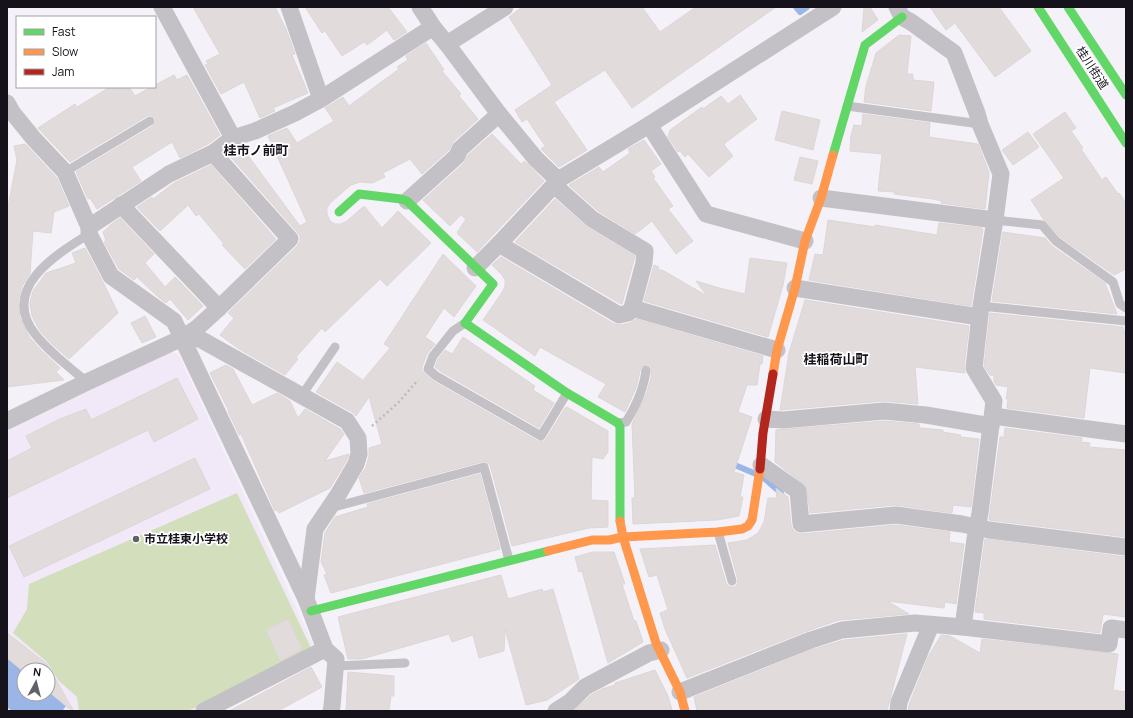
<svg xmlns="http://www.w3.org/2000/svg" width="1133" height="718" font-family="Manrope,'Noto Sans JP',sans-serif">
	<rect width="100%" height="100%" fill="#f4f2f8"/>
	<path fill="#f1e9f7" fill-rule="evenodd" d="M170,351L179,355L315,648L313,655L194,711H7V431ZM24,670H48V694H24Z"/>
	<path fill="#d2debc" d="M237,493L311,648L312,652L188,711H79L77,697L58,680L47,662L13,633L27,609L29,584Z"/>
	<path fill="#9bb6e6" d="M7,658L24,672V694H48V691L66,706L62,711H12L7,707Z"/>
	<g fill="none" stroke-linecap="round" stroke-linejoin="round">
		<g stroke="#9bb6e6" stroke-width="6">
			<path d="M796,7L800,12L807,7"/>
			<path d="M730,463L756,474"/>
			<path d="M764,478L781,493"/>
		</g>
	</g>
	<g fill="#e2dbdc" stroke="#ddd6d6">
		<path d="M193,7H275L286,29L295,54L292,55L308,93L273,108L275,111L260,118L244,82L221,94L205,65L208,64L206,61L220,54Z"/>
		<path d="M305,7H388L407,32L394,40L387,30L367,45L364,42L342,56L325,31L322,33Z"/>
		<path d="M522,7H642L660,32L696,7H776L632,108L605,70L554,102L587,150L559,167L541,149L545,146L527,119L522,122L515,110L552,85L509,17Z"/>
		<path d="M864,7H870L878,20L862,32Z"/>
		<path d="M930,7H999L1031,51L995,77L955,23L946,30Z"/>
		<path d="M899,35L911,36L907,74H913V80L934,82L931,111L864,102L866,86L876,53Z"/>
		<path d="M426,43L444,70L442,71L461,94L459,96L478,119L453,142L449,150L422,174L410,159L383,173L385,177L372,183L360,182L351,185L330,203L327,208V214L330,221L335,224H341L347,221L363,207H365L382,228L398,211L431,243L387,286L380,279L325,332L322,328L296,357L298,359L285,375L239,349L220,335L234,318L228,313L297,246L300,241V236L297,232L228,154L241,146L300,226L307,222L268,136L287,128L297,143L334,121L325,108L343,97L349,106L399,69L397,67L408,60L406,56Z"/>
		<path d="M174,75L177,80L187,75L220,135L208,144L180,158L172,142L132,167L141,181L97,209L90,198L88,199L76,172L153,126L156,121L155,118L150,115L147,116L70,162L38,128L75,104L77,107L110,87H129L135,96L151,87H155V85Z"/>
		<path d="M740,95L757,119L725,143L724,145L733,156L709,177L688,154L685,157L680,151L678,152L668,137L670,130L702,107L703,109L721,96L728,104Z"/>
		<path d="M782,111L820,120L813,150L775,140Z"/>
		<path d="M1065,112L1076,128L1071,131L1083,148L1081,149L1102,180L1106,177L1118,194L1119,193L1126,203V269L1114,275L1060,237L1044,220L1031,200L1064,178L1033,134Z"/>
		<path d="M863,114L930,123L929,137L978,144L989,172L985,209L941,203L942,201L933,199L894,194L895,192L878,191L882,154L850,151L851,135L854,125L862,126Z"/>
		<path d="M1028,132L1039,147L1013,165L1002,150Z"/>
		<path d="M492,134L521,164L525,161L544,181L477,252L457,233L466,219L461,215L450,226L423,200L464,163L468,155Z"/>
		<path d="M644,140L661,164L651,171L655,177L653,178L673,206L668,209L693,241L676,254L652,221L635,234L598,211L569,185L599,167L603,172L630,153L628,149Z"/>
		<path d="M25,144L57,178L69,206L54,212L51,233L33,231L30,274L22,286L18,301L20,318L30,338L42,351L60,368L56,372L64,380L7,387V203L9,202L17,160L14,146Z"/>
		<path d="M800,157L818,161L812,184L794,180Z"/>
		<path d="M211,165L276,239L245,269L222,245L224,244L199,214L196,216L188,205L160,231L137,207L152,197L153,199L174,183Z"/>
		<path d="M555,199L587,227L635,256L622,304H621L515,242Z"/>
		<path d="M120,218L154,254L145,263L165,287L175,277L203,306L188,320L170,299L166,303L157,296L137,277L134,280L119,269L104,242L106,241L103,232L109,227V226Z"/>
		<path d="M828,220L875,227V225L937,235L939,223L982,228L983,229L971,306L809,280L815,254L823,255Z"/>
		<path d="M1003,232L1045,238L1052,246L1105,283L1117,314L992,301Z"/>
		<path d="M85,248L103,282L118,313L69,359L51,343L40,331L32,316L30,303L33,291L46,273L76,263L72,253Z"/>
		<path d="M443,254L476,286L454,317L444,308L425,337L435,344L427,354L422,367V371L433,381L538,441H544L546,439L565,408L567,407L608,431V452L603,459L592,457L591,500L608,501V527L589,528L512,546L490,465L485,461L364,493L359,478L366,467L369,457V448L382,444L369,397L356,416L352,412L316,392L337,362L364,381V379L390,348L384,344Z"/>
		<path d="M501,257L614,324L621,325L630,323L636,319L763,356L762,364H760L757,385H747L738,412L752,417L734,472L744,475L740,497H743L739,516L717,520L633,524L632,498H635L632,424L647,392L651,378V367L647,364L641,367L636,388L625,412L598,397L606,384L540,347L535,356L483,320L503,291L505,286V280L502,275L492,265Z"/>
		<path d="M750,258L787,263L783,285L768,337L644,301L654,265L659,267L657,269L664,271L707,296L696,281L723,289L745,294Z"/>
		<path d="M805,300L969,326L964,367L965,373L915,367L918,404L883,401L780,410L789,353Z"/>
		<path d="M990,313L1123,327L1126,335V373L1090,368L1084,418L1007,408L1008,399H1006L1008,387L996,385L994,381V376L990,375L984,366Z"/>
		<path d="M145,316L156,337L142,343L131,323Z"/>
		<path d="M463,337L535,386L533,390L554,403L539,428L440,371L435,367L438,359L445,350L452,354Z"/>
		<path d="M226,365L233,369L252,405L277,393L290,401L298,418L305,409L340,429L344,434L325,461L349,454L347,460L330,488L279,513L277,510L275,511L241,434L239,435L228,411H229L210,373Z"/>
		<path d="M177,378L198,419L154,442L148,430L7,498V461L32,448L26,436L60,419L86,409L91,420Z"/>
		<path d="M884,421L919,424L920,428L943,430V432L961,435L960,437L979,439L971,507L953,505L952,513L895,505L810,513L806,486L775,462L776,430Z"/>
		<path d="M1005,428L1082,438L1081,442L1090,443L1089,447L1126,450V537L989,520L1000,437H1004Z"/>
		<path d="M195,458L210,489L24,577L9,546Z"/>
		<path d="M480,474L500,549L331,593L324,575L327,574L321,562L325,533L335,517L368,507L367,504Z"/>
		<path d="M776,488L788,497L791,525L793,530L797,533L802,534L896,525L950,532L949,542L964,544L956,604L945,602L944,608L887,601L909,614L839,620L807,631L687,678L665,629L660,613L668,610L657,575L649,577L640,549L715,545L726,583L730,587H734L737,585L738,580L728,543L747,540L758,533L764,522L768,498H777Z"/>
		<path d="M985,539L1126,557V617L1103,614L1100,633L984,619V613L975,612Z"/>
		<path d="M593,552H614L625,584H622L634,621H636L643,642L608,663L582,571L579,572L575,557Z"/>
		<path d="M501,575L508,599L542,589L543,592L553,589L579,679L547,700L526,705L505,629L504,651L479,658L473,635L452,642L449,634L362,659H348L338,617Z"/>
		<path d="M288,619L302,648L301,649V650L280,661L266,630Z"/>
		<path d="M7,633L47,664L73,710L72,711L48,691V670H24V672L7,658Z"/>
		<path d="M907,634L887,711H697L694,697L814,649L844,640Z"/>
		<path d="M941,635L950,636L980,653L982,639L1118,654L1113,690L1126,692V711H908L909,705L928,657Z"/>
		<path d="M311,667L322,687L278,711H229Z"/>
		<path d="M655,670L668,696L672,710L668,711H574L591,695L602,689L615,685V683Z"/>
		<path d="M348,672L394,676V696H391L389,711H346Z"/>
	</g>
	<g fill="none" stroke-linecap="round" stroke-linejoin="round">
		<path stroke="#bcbabe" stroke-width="2.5" stroke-dasharray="2 3" stroke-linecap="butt" d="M372,426L398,403L418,380"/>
		<g stroke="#c3c1c5" stroke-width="9">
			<path d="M847,106L980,124"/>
			<path d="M65,172L150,121"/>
			<path d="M995,220L1042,225L1056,241L1113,282L1120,304L1126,308"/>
			<path d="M981,306L1126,321"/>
			<path d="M465,323L453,331L433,356L428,369L436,376L541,436L567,393"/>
			<path d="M87,382C69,367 49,352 35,334C0,289 55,255 89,234"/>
			<path d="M302,395L335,347"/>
			<path d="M619,423L626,422C636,406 644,388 646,370"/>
			<path d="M330,508L484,467L509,560"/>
			<path d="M718,532L732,581"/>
			<path d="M336,666L405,663"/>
		</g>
		<g stroke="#c3c1c5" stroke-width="17">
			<path d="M162,7L233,138"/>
			<path d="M289,7L321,99"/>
			<path d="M420,7L433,27L447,44L499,114L536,159L558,180"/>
			<path d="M897,7L902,17L911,22L954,53L977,113L980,124L1001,174L995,220L981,306L974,368L994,401L980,513L975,539L963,627"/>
			<path d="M447,44L505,7"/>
			<path d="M7,103L12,112L34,139L65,172L89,227V234L111,276L174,321L182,338L200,339L347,421L358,438L359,454L356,464L338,495L315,529L306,599"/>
			<path d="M649,125L706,214L805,241"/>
			<path d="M821,198L995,220"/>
			<path d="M407,201L457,156L460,149L499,114"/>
			<path d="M121,205L219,308"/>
			<path d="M89,227L169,174L213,153L233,138L255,131L295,113L321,99L433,27"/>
			<path d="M499,244L619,315L628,313L632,308L644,263L645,251L592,219L554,185L558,180L649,125L833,7"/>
			<path d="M475,268L499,244L554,185"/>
			<path d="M795,288L979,317"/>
			<path d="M632,308L777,350"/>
			<path d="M182,338L306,599L325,649L336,659L332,706L331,711"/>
			<path d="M993,416L1126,434"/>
			<path d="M766,419L783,420L884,411L926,415L991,426"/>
			<path d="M7,421L87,382L182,338L197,328L219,308L290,239L213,153"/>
			<path d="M761,465L798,491L801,524L896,515L962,524L989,530L1126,547"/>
			<path d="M680,692L811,640L842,630L915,623L963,627L1109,644L1111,628L1126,630"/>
			<path d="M204,711L325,649"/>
			<path d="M556,711L570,702L585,687L649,653L661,650"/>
			<path d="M898,711L899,702L931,625"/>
		</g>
		<g stroke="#63d668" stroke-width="9">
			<path d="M1038,7L1126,143"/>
			<path d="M1068,7L1126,95"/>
			<path d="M833,155L865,45L902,17"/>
			<path d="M339,212L359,194L401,199L407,201L493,284L465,323L567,393L618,423L620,427V521"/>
			<path d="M311,611L548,551"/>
		</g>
		<g stroke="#ff974d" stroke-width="9">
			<path d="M773,374L777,350L795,288L805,241L821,198L833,155"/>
			<path d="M620,521L623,537L656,643L680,692L685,711"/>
			<path d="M548,551L592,540H609L623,537L718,532L742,529L748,526L752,520L760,469"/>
		</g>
		<path stroke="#b3261e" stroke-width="9" d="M760,469L763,433L773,374"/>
	</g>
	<circle fill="#646069" stroke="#fff" stroke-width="1.5" cx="136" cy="539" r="4"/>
	<g text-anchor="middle" stroke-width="3.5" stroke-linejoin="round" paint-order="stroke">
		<g font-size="12" fill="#16121c" stroke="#fff">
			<text transform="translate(1092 68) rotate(57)" y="4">桂川街道</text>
		</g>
		<g font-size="12" font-weight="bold" fill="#16121c" stroke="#fff" text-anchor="start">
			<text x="144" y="543">市立桂東小学校</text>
		</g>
		<g font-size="13" font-weight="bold" fill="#16121c" stroke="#fff">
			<text x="256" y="155">桂市ノ前町</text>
			<text x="836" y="364">桂稲荷山町</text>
		</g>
	</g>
	<rect width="1133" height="718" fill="none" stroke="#16121c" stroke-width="16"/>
	<rect x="16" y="16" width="140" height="72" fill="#ffffff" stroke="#a2a0a4"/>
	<rect x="24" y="29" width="20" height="6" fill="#63d668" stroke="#a2a0a4"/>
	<text x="52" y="36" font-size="12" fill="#16121c">Fast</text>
	<rect x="24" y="49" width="20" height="6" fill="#ff974d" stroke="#a2a0a4"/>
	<text x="52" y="56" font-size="12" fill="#16121c">Slow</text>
	<rect x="24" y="69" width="20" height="6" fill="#b3261e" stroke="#a2a0a4"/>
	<text x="52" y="76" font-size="12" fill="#16121c">Jam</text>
	<g transform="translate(36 682) rotate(7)"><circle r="19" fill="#ffffff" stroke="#a2a0a4"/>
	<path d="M0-3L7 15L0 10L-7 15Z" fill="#646069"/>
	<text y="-6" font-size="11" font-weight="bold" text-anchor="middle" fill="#16121c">N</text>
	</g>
</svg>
